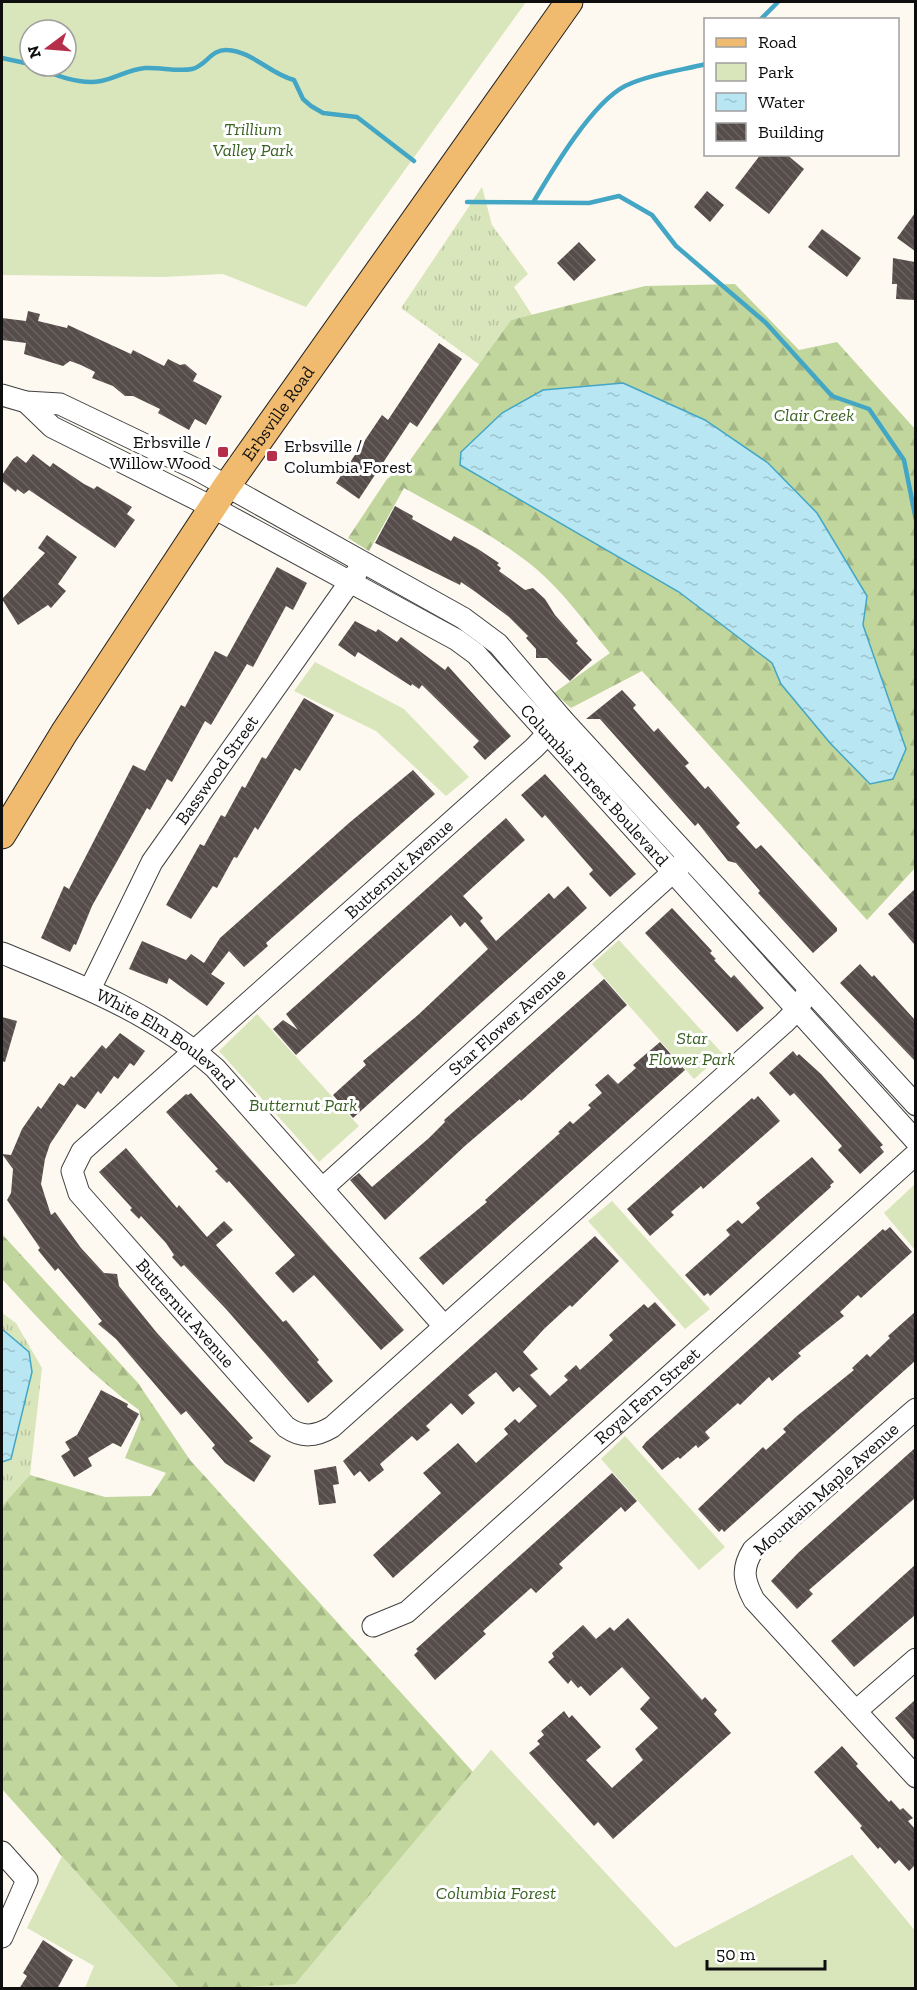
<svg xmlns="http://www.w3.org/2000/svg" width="917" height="1990" font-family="'Zilla Slab',serif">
	<defs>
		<pattern id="grass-tufts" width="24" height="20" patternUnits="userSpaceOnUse" patternTransform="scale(1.5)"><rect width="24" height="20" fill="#d9e6bb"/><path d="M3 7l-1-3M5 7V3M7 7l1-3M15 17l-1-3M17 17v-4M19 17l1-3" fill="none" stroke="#b9c4a0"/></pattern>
		<pattern id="forest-firs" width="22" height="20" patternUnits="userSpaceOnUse" patternTransform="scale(1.5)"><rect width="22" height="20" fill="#c0d69c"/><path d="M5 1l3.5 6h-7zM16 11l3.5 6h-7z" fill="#a4b685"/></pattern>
		<pattern id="water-ripples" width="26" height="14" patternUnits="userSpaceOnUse" patternTransform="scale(1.5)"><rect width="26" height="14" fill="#b8e6f2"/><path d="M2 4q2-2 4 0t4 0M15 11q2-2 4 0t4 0" fill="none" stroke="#9dc4ce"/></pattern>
		<pattern id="building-back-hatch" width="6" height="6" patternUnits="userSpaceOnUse" patternTransform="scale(1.5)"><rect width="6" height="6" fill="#564d4b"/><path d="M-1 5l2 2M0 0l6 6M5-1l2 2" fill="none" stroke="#696261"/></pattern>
	</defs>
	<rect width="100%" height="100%" fill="#fef9f0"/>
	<g fill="url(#grass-tufts)">
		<path d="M482,187L492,225L528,274L514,287L532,315L511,320L480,365L401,308Z"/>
		<path d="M2,1313L16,1323L42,1368L30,1475L2,1506V1462L11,1459L29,1352L2,1329Z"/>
	</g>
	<g fill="url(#forest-firs)" fill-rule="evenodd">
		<path d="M735,284L799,350L837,342L915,429V868L867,920L642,671L571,708L554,693L610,653C586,624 563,591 534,567C495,535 447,512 404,488L369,551L348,538L387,479L408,463L511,320L645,286ZM613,552L867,596L863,625L906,749L893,779L870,784L830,743L781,684L772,663L679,592Z"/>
		<path d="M2,1234L138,1383L190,1460L473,1772L491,1750L675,1948L852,1855L915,1931V1988H179L2,1789V1506L30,1475L105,1497L151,1496L166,1473L125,1458L141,1419L139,1410C87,1372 45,1326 2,1279Z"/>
	</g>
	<g fill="#d9e6bb" fill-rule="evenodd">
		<path d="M2,2L62,3L526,2L306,307L223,274L163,277L2,275ZM30,30H66V66H30Z"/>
		<path d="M315,662L404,709L469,777L446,796L376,731L294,691Z"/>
		<path d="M619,940L723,1054L694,1079L592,964Z"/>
		<path d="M257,1014L359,1126L319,1162L219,1051Z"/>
		<path d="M915,1184V1250L884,1213Z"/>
		<path d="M612,1201L710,1309L685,1329L588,1221Z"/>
		<path d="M625,1436L725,1547L699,1570L601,1459Z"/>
		<path d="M491,1750L675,1948L852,1855L915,1931V1988H231L295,1984Z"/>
		<path d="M62,1856L179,1988H85L94,1966L27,1928Z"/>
	</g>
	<g fill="url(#water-ripples)" stroke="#43a6c5" stroke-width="1.5">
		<path d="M623,383L705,420L768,463L817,513L867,596L863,625L906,749L893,779L870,784L830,743L781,684L772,663L679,592L460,465L461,452L502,413L543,390Z"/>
		<path d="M2,1329L29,1352L32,1372L11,1459L2,1462Z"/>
	</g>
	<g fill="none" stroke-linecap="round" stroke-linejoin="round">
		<g stroke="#43a6c5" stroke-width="4.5">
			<path d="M760,20L778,2"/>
			<path d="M2,58L30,64"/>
			<path d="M34,66C54,75 79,85 101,81C116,78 130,69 145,68C160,67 178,72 192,69C206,66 211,49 227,50C252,51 270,74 294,80L303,99L311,106L323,113L357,117L414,161"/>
			<path d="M534,201C553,169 592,103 625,86C647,75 682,70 706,64"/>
			<path d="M467,202L589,203L619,196L652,215L676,246L766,323L832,396L869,409L904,460L916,520"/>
		</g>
	</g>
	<g fill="url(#building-back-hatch)">
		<path d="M761,154H786L804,169L769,214L735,188Z"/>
		<path d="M707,191L724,205L710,222L694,207Z"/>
		<path d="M915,213V251L897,238Z"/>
		<path d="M822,229L861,258L847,277L808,247Z"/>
		<path d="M579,242L596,260L574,281L557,263Z"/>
		<path d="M893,258L915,262V300L896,299L897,284H892Z"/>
		<path d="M28,311L40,314L38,321L67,328L68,325L131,354L133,350L164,366L168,359L180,365L185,364L197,374L193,381L222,396L206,425L195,419L189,430L158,413L160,409L133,396H125L113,386L92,378L95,372L81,365L70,361L63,366L24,354L26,343L2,340V318L26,321Z"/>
		<path d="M439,343L462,359L417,427L410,422L359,499L336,483L382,415L388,420Z"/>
		<path d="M33,454L50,467L53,463L84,484L94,489L97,486L132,507L127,514L135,520L115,548L29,490L24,494L17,489L16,492L2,481V475L13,459L17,456L26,463Z"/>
		<path d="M395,506L413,516L412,519L451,541L454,536L478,549L499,563L497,565L501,568L499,571L525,590L533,588L545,599L555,615L578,641L576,643L592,660L570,681L547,658H536V649L526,638L528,636L509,617L477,593L461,582L460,585L375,543Z"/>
		<path d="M47,535L77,557L58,584L66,591L51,608L48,605L18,625L2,599L45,553L38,548Z"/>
		<path d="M277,567L307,583L293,610L286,606L253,667L247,664L211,725L205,721L172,782L167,779L150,810L147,808L92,906L76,945L74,944L70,952L41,938L64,886L69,889L133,765L145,771L181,705L185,707L215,651L227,657Z"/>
		<path d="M355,621L376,632L378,629L397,642L401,637L445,670L448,666L511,736L485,760L473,747L479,741L422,685L419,689L412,684L411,686L358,652L355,657L338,645Z"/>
		<path d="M622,690L636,705L633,708L654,732L658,728L689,763L685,766L705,789L708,786L740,823L736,827L756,849L761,845L837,928V931L813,953L758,893L760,891L736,863L728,861L698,823L695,826L600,719H586Z"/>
		<path d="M304,698L334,715L300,771L295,768L258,830L255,827L237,858L234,857L217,888L213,886L191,919L166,905L200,844L204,846L221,815L225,817L242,786L245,788L262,757L266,759Z"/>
		<path d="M413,770L435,794L266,943L268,946L244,967L229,951L211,974L225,983L207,1006L169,978L167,984L129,969L142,941L186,960L191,954L204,963L220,938L349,823Z"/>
		<path d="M545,774L636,874L610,897L589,874L593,870L545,815L542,818L521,795Z"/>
		<path d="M506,818L525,840L463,896L483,918L480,921L496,941L549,893L554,899L568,886L587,908L353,1118L333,1095L366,1065L363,1061L418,1015L488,949L465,922L460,927L451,915L296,1055L273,1029L283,1020L298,1030L286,1014Z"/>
		<path d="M915,889V945L888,914Z"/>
		<path d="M672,908L712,951L710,953L716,959L714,960L731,978L734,975L764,1008L737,1032L645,933Z"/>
		<path d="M860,964L872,977L874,975L915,1020V1061L840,983Z"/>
		<path d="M604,979L627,1005L521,1101L520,1099L466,1145L385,1220L350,1180L359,1173L372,1187L429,1138L445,1122L444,1120Z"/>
		<path d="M2,1017L17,1021L5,1062L2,1061Z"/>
		<path d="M120,1033L145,1051L134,1066L130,1063L118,1079L114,1076L101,1094L98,1091L85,1109L77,1104L50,1144L45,1159L41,1184L51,1215L55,1212L81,1248L104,1273L117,1274L119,1286L157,1333L253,1438L249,1441L271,1456L254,1482L225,1463L212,1448L215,1445L186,1411L181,1415L116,1339L98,1324L102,1321L58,1268L55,1271L38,1250L40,1248L7,1200L11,1193L13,1169L2,1154L11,1155L22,1129L38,1106L41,1109L59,1083L64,1086L71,1076L74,1078L102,1045L106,1049Z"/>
		<path d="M660,1042L685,1070L443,1285L419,1258L487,1202L485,1200L560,1133L558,1132L570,1121L573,1124L591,1108L588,1105L602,1093L595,1085L608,1074L618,1084L636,1068L633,1065Z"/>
		<path d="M793,1051L797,1056L799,1054L821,1074L883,1145L880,1147L884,1152L860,1174L838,1150L842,1146L794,1093L790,1096L769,1073Z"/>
		<path d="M191,1093L404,1330L381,1350L314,1275L293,1293L275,1273L295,1255L229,1181L227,1183L215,1171L218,1169L166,1112L186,1094L188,1095Z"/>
		<path d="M758,1096L780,1121L703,1189L701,1186L671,1212L674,1215L650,1236L627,1209L752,1098L754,1100Z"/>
		<path d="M126,1148L177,1208L179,1205L207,1237L224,1221L233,1230L216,1245L283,1322L286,1320L296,1332L319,1360L317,1362L333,1381L308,1403L226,1309L184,1265L181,1267L172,1257L174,1255L166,1243L141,1216L139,1219L130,1210L132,1208L99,1172Z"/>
		<path d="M812,1157L834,1182L830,1185L831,1187L710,1296L708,1293L704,1296L685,1275L730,1235L726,1230L738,1220L742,1224L760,1208L756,1203Z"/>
		<path d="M890,1227L912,1252L861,1298L858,1295L840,1312L844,1316L798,1353L801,1356L772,1381L769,1377L740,1405L738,1403L705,1432L710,1438L698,1448L696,1445L680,1459L678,1457L662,1470L642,1447L646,1442L883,1229L885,1231Z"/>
		<path d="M595,1236L619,1261L572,1307L570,1305L544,1329L523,1352L538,1369L530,1375L550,1396L568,1380L564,1376L576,1365L580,1370L613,1340L609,1335L644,1304L648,1308L655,1302L676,1325L393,1578L373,1555L441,1493L423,1473L458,1443L476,1463L508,1434L504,1429L515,1419L519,1423L537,1406L519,1387L513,1392L496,1372L468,1395L475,1403L462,1415L451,1403L426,1426L430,1430L417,1441L412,1436L380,1464L384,1470L369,1482L360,1471L354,1476L343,1461Z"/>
		<path d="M915,1312V1361L724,1532L722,1529L719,1532L698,1509L763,1447L766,1450L786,1432L783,1429L797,1416L854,1370L852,1368L867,1354L870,1357L890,1338L888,1336Z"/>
		<path d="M101,1390L128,1404L127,1407L139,1414L121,1447L113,1443L88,1458L92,1466L74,1477L61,1456L70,1450L65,1442L77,1435Z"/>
		<path d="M915,1448V1498L809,1590L813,1594L797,1609L771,1581L798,1553Z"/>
		<path d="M336,1466L339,1484L333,1485L336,1503L319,1505L314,1470Z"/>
		<path d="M612,1473L637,1501L625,1512L621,1507L559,1564L563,1568L536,1593L531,1588L483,1631L486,1634L435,1680L414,1655L418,1651L416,1649Z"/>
		<path d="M915,1565V1615L854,1667L831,1641Z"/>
		<path d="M628,1618L702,1700L705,1697L717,1710L714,1714L731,1733L613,1839L598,1822L594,1826L529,1753L540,1744L537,1741L544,1735L541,1731L564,1711L569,1718L572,1715L601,1747L586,1760L612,1788L643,1760L635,1749L658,1728L640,1709L650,1698L622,1667L590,1696L581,1686L578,1688L571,1680L568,1684L548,1662L554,1657L552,1653L583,1625L596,1639L610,1627L614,1631Z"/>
		<path d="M915,1700V1741L895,1718Z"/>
		<path d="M842,1746L858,1764L856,1766L889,1802L891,1800L900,1810L903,1808L913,1818L908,1821L915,1829V1865L909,1871L899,1860L895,1864L880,1847L878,1849L860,1828L862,1826L814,1772Z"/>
		<path d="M43,1940L73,1960L57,1989H19L27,1976L23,1973Z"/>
	</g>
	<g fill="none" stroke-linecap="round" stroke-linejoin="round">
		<defs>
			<g id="minor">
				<path d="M2,395L26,402L60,404L198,470L463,618L498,644L562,719L916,1105"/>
				<path id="s1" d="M26,402L52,427L212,507L457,640L476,654L916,1141"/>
				<path id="s2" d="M562,719L534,748L82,1151L72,1171L79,1193L286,1427C302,1438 315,1437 332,1427L784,1023L798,1009L809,989"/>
				<path id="s3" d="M2,953C78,984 153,1013 215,1068L444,1326"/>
				<path id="s4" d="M90,989L152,862L357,572"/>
				<path id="s5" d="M323,1188L683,863"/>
				<path d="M916,1409L753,1550C741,1569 744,1581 754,1600L916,1777"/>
				<path id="s6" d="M373,1626L407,1612L916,1154"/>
				<path d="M856,1711L916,1659"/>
				<path d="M2,1852L27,1880L2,1937"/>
			</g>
			<g id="major">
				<path id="s7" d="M2,835L64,733L226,487L569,2"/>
			</g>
		</defs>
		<use href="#minor" stroke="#414141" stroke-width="23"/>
		<use href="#major" stroke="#1f1f1f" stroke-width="29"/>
		<use href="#minor" stroke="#fff" stroke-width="21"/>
		<use href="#major" stroke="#f0bb6e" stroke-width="27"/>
	</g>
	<g fill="#b52f4b" stroke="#fff" stroke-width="2">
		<rect x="217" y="446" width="12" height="12" rx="3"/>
		<rect x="266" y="450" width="12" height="12" rx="3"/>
	</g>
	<g text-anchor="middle" stroke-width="6" stroke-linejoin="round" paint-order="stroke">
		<g font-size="18" font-style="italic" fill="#3a6222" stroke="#fff">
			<text x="253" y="135">Trillium<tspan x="253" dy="21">Valley Park</tspan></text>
			<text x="814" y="421">Clair Creek</text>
			<text x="692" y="1044">Star<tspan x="692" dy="21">Flower Park</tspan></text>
			<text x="303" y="1111">Butternut Park</text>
			<text x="496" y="1899">Columbia Forest</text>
		</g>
		<g font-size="18" fill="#0e0e0e" stroke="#fff">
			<text dy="6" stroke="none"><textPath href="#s7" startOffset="504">Erbsville Road</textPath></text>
			<text dy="6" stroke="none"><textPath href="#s4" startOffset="254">Basswood Street</textPath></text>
			<text dy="6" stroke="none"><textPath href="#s1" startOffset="694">Columbia Forest Boulevard</textPath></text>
			<text transform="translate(399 869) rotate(-42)" y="6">Butternut Avenue</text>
			<text dy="6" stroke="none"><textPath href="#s5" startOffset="248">Star Flower Avenue</textPath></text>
			<text dy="6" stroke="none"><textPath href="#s3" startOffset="186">White Elm Boulevard</textPath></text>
			<text dy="6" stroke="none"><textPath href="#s2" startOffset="852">Butternut Avenue</textPath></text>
			<text dy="6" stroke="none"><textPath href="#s6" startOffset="360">Royal Fern Street</textPath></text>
			<text transform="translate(826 1489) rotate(-42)" y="6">Mountain Maple Avenue</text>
		</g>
		<g font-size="18" fill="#0e0e0e" stroke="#fff" text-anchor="end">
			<text x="211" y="448">Erbsville /<tspan x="211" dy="21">Willow Wood</tspan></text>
			<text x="284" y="452" text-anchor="start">Erbsville /<tspan x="284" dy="21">Columbia Forest</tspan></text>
		</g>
	</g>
	<rect width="917" height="1990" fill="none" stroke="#0e0e0e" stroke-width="6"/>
	<rect x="704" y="18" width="195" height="138" fill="#ffffff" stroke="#9f9f9f" stroke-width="1.5"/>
	<rect x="716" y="38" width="30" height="9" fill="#f0bb6e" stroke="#9f9f9f" stroke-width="1.5"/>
	<text x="758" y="48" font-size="18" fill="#0e0e0e">Road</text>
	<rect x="716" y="63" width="30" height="18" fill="#d9e6bb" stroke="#9f9f9f" stroke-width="1.5"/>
	<text x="758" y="78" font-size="18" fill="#0e0e0e">Park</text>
	<rect x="716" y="93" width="30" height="18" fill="url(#water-ripples)" stroke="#9f9f9f" stroke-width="1.5"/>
	<text x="758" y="108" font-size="18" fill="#0e0e0e">Water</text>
	<rect x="716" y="123" width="30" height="18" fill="url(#building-back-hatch)" stroke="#9f9f9f" stroke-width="1.5"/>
	<text x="758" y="138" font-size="18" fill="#0e0e0e">Building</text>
	<g transform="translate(48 48) rotate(254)"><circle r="28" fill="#ffffff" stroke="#9f9f9f" stroke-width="1.5"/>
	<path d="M0-4.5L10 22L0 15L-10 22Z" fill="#b52f4b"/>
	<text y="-9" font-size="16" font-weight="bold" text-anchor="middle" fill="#0e0e0e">N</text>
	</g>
	<path d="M707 1960v9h118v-9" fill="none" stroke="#0e0e0e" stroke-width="3"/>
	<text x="716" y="1960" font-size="18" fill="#0e0e0e" stroke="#ffffff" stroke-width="4.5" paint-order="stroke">50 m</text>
</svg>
